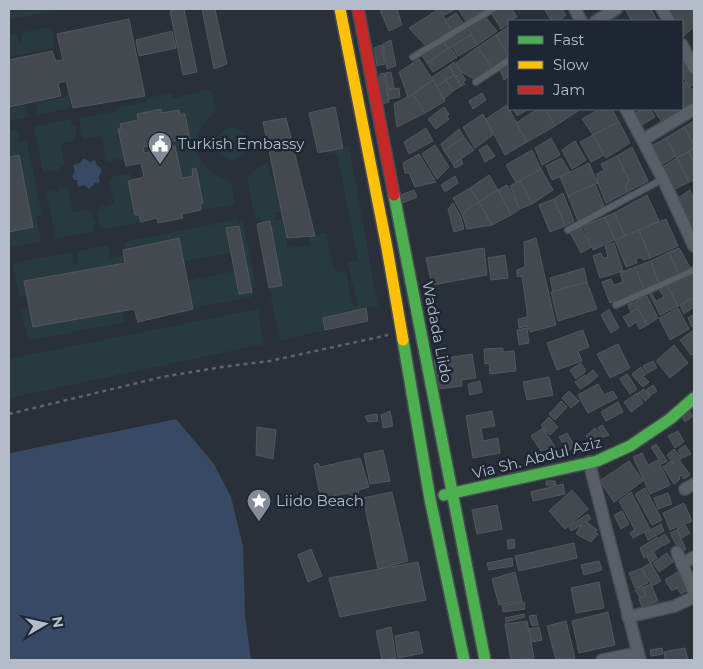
<svg xmlns="http://www.w3.org/2000/svg" width="703" height="669" font-family="Montserrat,sans-serif">
	<rect width="100%" height="100%" fill="#2a3038"/>
	<g fill="#273a3e">
		<path d="M9,9H63L9,20Z"/>
		<path d="M51,26L55,47L9,57V35L16,34L19,44L22,43L21,33Z"/>
		<path d="M66,89H68L71,108L38,115L36,103L67,97Z"/>
		<path d="M208,90H211L213,93L216,112C184,132 195,174 231,180L235,204L201,210L200,204L203,203L196,169L193,176L182,178L175,147L144,153L143,147L148,146V144L168,140V142L180,140L181,144L186,143L188,151L192,150L185,115H180L179,110L162,113L161,109L137,114L138,120L120,124L121,129H119L125,159L119,160L118,158H116L115,161L107,162L101,136L83,139L79,118L116,111L117,108L146,102L145,98L172,94L173,98Z"/>
		<path d="M26,105L28,117L9,121V109Z"/>
		<path d="M71,119L72,126H75L77,137L74,138V141L60,144L65,166L61,167L62,171L51,172V170L43,172L34,127Z"/>
		<circle cx="232" cy="144" r="16"/>
		<path d="M18,129L20,143L27,141L42,215L36,216L41,242L11,247L9,232L33,226L19,155L9,157V131Z"/>
		<path d="M349,146L378,306L336,314L339,327L280,341L269,288L282,285L260,218L255,219L247,177L262,165L268,163L270,175L276,184L282,212L273,213L274,220L282,219L287,242L286,248L311,245L309,236L326,233L334,270L338,273L346,271L353,307L358,305L347,263L358,260L337,154L328,155V150Z"/>
		<path d="M130,174L131,180L128,181L135,215H139L141,222L101,230L97,212L101,207L114,203L110,182L113,176Z"/>
		<path d="M68,186L73,212L91,209L93,219L97,221L93,224L94,231L56,239L46,191L55,189L56,192L59,191L58,188Z"/>
		<path d="M238,219L239,223L243,222L256,287L251,288L254,293L251,297L193,308L187,281L234,271L231,252L184,262L125,250L124,242Z"/>
		<path d="M109,245L110,258L124,256L125,263L24,281L27,296L19,297L13,263L72,252L74,264H78L77,251Z"/>
		<path d="M29,306L33,327L122,311L124,322L28,341L20,308Z"/>
		<path d="M258,309L264,344L9,398V359Z"/>
	</g>
	<g fill="#384963">
		<path d="M84,158L90,162L95,160L97,166L100,167L102,171L99,176L100,182L95,183L89,189L84,185L78,187L77,180H74L72,176L75,171L73,165L80,163Z"/>
		<path d="M176,419L214,464L231,497L243,546L245,616L251,660H9V453Z"/>
	</g>
	<path fill="#2a3038" d="M175,416L176,419L9,453V451Z"/>
	<g fill="#444950" stroke="#52575f">
		<path d="M179,9H184L197,72L183,75L170,11Z"/>
		<path d="M202,9H215L227,64L214,69Z"/>
		<path d="M383,9H397L402,25L389,31L380,10Z"/>
		<path d="M439,9L452,30L426,46L409,28Z"/>
		<path d="M441,9H456L444,15Z"/>
		<path d="M458,9H485L466,21Z"/>
		<path d="M499,9H512L517,17L509,21V23L501,29L492,14Z"/>
		<path d="M544,9H562L566,15L559,21H552Z"/>
		<path d="M625,9H651L657,21H632Z"/>
		<path d="M662,9H694V27L682,37V21H669Z"/>
		<path d="M456,13L463,23L452,30L445,20Z"/>
		<path d="M483,14L497,31L477,45L472,34L465,25Z"/>
		<path d="M129,19L145,96L73,108L66,81L58,83L61,96L9,107V60L52,51L56,61L63,60L57,34Z"/>
		<path d="M465,25L472,34L448,49L442,39Z"/>
		<path d="M509,26V55L496,35Z"/>
		<path d="M172,31L176,48L139,56L136,40Z"/>
		<path d="M471,35L477,45L458,56L452,46Z"/>
		<path d="M496,35L509,58L492,69L478,47Z"/>
		<path d="M442,39L448,49L427,63L421,54Z"/>
		<path d="M391,40L396,66L387,69L383,44Z"/>
		<path d="M382,45L385,64L377,66L374,48Z"/>
		<path d="M450,47L457,57L433,72L427,63Z"/>
		<path d="M478,47L492,69L474,79L460,71L456,63Z"/>
		<path d="M682,52L694,76V84L689,87L682,74Z"/>
		<path d="M419,59L433,80L408,97L399,72Z"/>
		<path d="M454,62L461,73L456,77L449,66Z"/>
		<path d="M509,64V78L508,77L504,80L500,70Z"/>
		<path d="M449,66L454,75L437,86L432,77Z"/>
		<path d="M391,72L394,88L388,89L385,73Z"/>
		<path d="M384,73L389,102L382,104L378,83L380,74Z"/>
		<path d="M461,73L466,80L463,82L465,84L461,86L456,77Z"/>
		<path d="M454,75L461,86L453,91L446,80Z"/>
		<path d="M433,80L445,101L425,113L413,94Z"/>
		<path d="M446,80L453,91L444,99L437,86Z"/>
		<path d="M686,82L689,87L694,91V104L676,114L674,109H682V84Z"/>
		<path d="M399,88L400,97L389,99L387,90Z"/>
		<path d="M482,93L486,100L473,109L469,101Z"/>
		<path d="M413,94L425,113L397,127L394,104Z"/>
		<path d="M507,105L527,142L505,155L486,119Z"/>
		<path d="M335,107L343,148L318,153L309,113Z"/>
		<path d="M444,107L449,114L447,117L449,119L436,129L428,119Z"/>
		<path d="M161,109L162,113L179,110L180,115L185,114L192,150L188,151L186,143L180,144V140L168,142V140L148,144L149,146L143,147L144,153L175,146L182,178L193,176L192,169L196,168L203,203L200,204L201,210L182,214L183,218L158,223L157,218L141,222L139,215H135L128,181L144,177L141,163L126,166L118,129H121L120,124L138,120L137,114Z"/>
		<path d="M513,109H526L527,110L517,116Z"/>
		<path d="M538,109H545L555,126L527,142L516,123Z"/>
		<path d="M545,109H581L555,126Z"/>
		<path d="M600,109H612L619,122L593,135L582,119Z"/>
		<path d="M643,109H650L655,117L635,129L629,116Z"/>
		<path d="M653,109H674L676,114L662,122Z"/>
		<path d="M483,114L493,135L475,148L463,127Z"/>
		<path d="M286,118L315,236L287,238L263,122Z"/>
		<path d="M694,121V145L684,127Z"/>
		<path d="M619,122L630,143L606,158L593,135Z"/>
		<path d="M684,127L694,145V148L677,158L666,138Z"/>
		<path d="M426,128L433,141L409,154L404,142Z"/>
		<path d="M459,129L464,137L444,151L441,144Z"/>
		<path d="M593,135L604,155L591,162L580,142Z"/>
		<path d="M464,137L474,150L453,164L444,151Z"/>
		<path d="M551,138L560,155L542,165L535,148Z"/>
		<path d="M666,138L676,156L656,168L646,149Z"/>
		<path d="M575,141L586,160L572,169L562,150Z"/>
		<path d="M435,145L449,167L437,179L422,154Z"/>
		<path d="M487,145L495,156L485,162L479,150Z"/>
		<path d="M632,147L648,181L627,192L625,187L629,180L617,156Z"/>
		<path d="M694,148V164L689,152Z"/>
		<path d="M532,150L541,169L516,183L506,165Z"/>
		<path d="M689,152L694,164V180L689,182L677,158Z"/>
		<path d="M419,154L436,182L415,187L409,173H405L403,163Z"/>
		<path d="M19,155L33,227L9,232V157Z"/>
		<path d="M617,156L629,180L625,187L627,192L606,203L598,183L597,174L604,170L601,164Z"/>
		<path d="M561,158L570,172L552,180L546,166Z"/>
		<path d="M677,158L689,182L669,192L659,169Z"/>
		<path d="M461,159L463,164L455,168L453,164Z"/>
		<path d="M589,163L598,183L568,196L560,177Z"/>
		<path d="M541,169L553,190L532,204L520,181Z"/>
		<path d="M489,175L498,190L479,202L470,188Z"/>
		<path d="M455,176L458,183L445,192L441,185Z"/>
		<path d="M520,181L532,204L520,209L510,186Z"/>
		<path d="M595,184L605,208L578,221L568,196Z"/>
		<path d="M507,185L520,209L511,215L498,190Z"/>
		<path d="M470,188L479,202L462,214L453,198Z"/>
		<path d="M414,190L417,197L402,203L401,195Z"/>
		<path d="M498,190L511,215L492,225L479,202Z"/>
		<path d="M690,190L694,199V225L682,229L669,204Z"/>
		<path d="M563,193L574,221L565,226L554,199Z"/>
		<path d="M647,195L659,221L625,236L614,213Z"/>
		<path d="M554,199L565,226L550,232L539,205Z"/>
		<path d="M479,202L492,225L467,229L462,214Z"/>
		<path d="M453,203L460,215L464,229L454,232L448,209Z"/>
		<path d="M614,213L625,236L615,240L605,217Z"/>
		<path d="M605,217L615,240L593,250L583,226Z"/>
		<path d="M666,219L678,246L650,258L639,230Z"/>
		<path d="M270,221L282,285L269,288L257,224Z"/>
		<path d="M579,223L591,247L581,253L568,229Z"/>
		<path d="M239,226L252,292L239,294L226,228Z"/>
		<path d="M639,230L650,258L643,260L642,258H636L637,263L626,267L615,240Z"/>
		<path d="M179,238L193,309L138,322L134,309L33,327L24,281L125,263L123,250Z"/>
		<path d="M536,238L556,325L530,332L527,326L519,328L518,319L527,317V311L522,276L517,277V270L525,267L524,242Z"/>
		<path d="M614,243L623,271L600,278L593,256L601,253L603,258L608,257L605,246Z"/>
		<path d="M484,248L487,275L432,285L426,258Z"/>
		<path d="M679,248L691,269L679,275L669,252Z"/>
		<path d="M669,252L679,275L659,284L651,261Z"/>
		<path d="M505,255L508,278L491,280L488,258Z"/>
		<path d="M651,261L659,284L644,289L635,267Z"/>
		<path d="M635,267L645,291L610,303L602,282L611,279L614,285L623,282L620,273Z"/>
		<path d="M584,268L587,282L553,292L550,278Z"/>
		<path d="M691,272L694,279V297L678,306L667,285Z"/>
		<path d="M587,282L597,309L558,321L551,292Z"/>
		<path d="M667,285L678,306L660,315L650,295L652,294L656,301L664,297L659,289Z"/>
		<path d="M647,296L658,318L647,325L635,302Z"/>
		<path d="M692,298L694,307L684,314L680,305Z"/>
		<path d="M631,303H634L637,309L631,312L628,305Z"/>
		<path d="M366,308L368,321L325,330L323,318Z"/>
		<path d="M678,308L689,329L670,340L659,318Z"/>
		<path d="M609,309L619,328L611,333L601,315Z"/>
		<path d="M638,309L647,325L640,329L636,322L629,327L623,317Z"/>
		<path d="M694,314V326L692,327L688,318Z"/>
		<path d="M527,328L529,343L519,345L517,330Z"/>
		<path d="M583,330L589,347L578,351L582,361L557,370L547,343Z"/>
		<path d="M694,330V353L691,355L680,340Z"/>
		<path d="M618,344L630,368L610,378L597,354Z"/>
		<path d="M674,345L688,363L670,378L656,361Z"/>
		<path d="M503,348V352L514,351L516,371L490,374L489,363L485,364L484,349Z"/>
		<path d="M472,354L476,378L461,380L462,386L438,389L434,360Z"/>
		<path d="M653,361L657,368L647,373L643,366Z"/>
		<path d="M581,363L586,371L576,379L570,370Z"/>
		<path d="M641,367L646,374L637,381L632,374Z"/>
		<path d="M593,370L598,376L591,382L586,376Z"/>
		<path d="M627,374L637,389L630,394L620,379Z"/>
		<path d="M585,375L590,383L580,389L575,382Z"/>
		<path d="M549,377L553,395L527,400L523,382Z"/>
		<path d="M644,377L649,382L643,387L638,382Z"/>
		<path d="M480,381L482,392L470,395L468,384Z"/>
		<path d="M598,384L604,395L613,391L617,398L588,413L578,395Z"/>
		<path d="M653,385L657,391L650,396L646,390Z"/>
		<path d="M644,389L650,397L645,401L638,393Z"/>
		<path d="M569,391L579,401L571,408L562,398Z"/>
		<path d="M637,393L643,403L631,412L624,402Z"/>
		<path d="M561,401L567,407L555,420L549,414Z"/>
		<path d="M618,402L623,412L606,421L601,412Z"/>
		<path d="M689,410L693,416L685,422L681,416Z"/>
		<path d="M390,411L393,426L383,428L381,415Z"/>
		<path d="M492,411L495,426L481,428L483,441L498,438L500,453L473,458L466,416Z"/>
		<path d="M377,414L378,421L368,422L365,416Z"/>
		<path d="M549,417L558,427L550,435L541,425Z"/>
		<path d="M602,425L609,435L604,437L598,428Z"/>
		<path d="M257,427L276,430L273,459L256,455Z"/>
		<path d="M543,428L555,447L541,451L531,436Z"/>
		<path d="M595,428L603,437L593,444L586,436Z"/>
		<path d="M678,431L684,442L675,448L668,436Z"/>
		<path d="M567,433L575,447L567,451L559,437Z"/>
		<path d="M656,444L667,461L662,464L651,447Z"/>
		<path d="M685,445L691,454L683,458L678,450Z"/>
		<path d="M674,449L682,458L674,464L667,455Z"/>
		<path d="M383,450L390,481L370,484L364,454Z"/>
		<path d="M642,453L648,465L658,460L670,485L650,494L633,457Z"/>
		<path d="M360,458L369,487L358,490L359,493L350,496L349,493L325,497L324,493L320,495L314,465L318,463L320,467Z"/>
		<path d="M629,461L643,481L614,502L600,481Z"/>
		<path d="M671,461L674,466L680,461L690,475L684,479L681,475L679,477L680,479L674,484L663,467Z"/>
		<path d="M546,481H555L556,485H546Z"/>
		<path d="M563,484L565,494L533,501L531,492Z"/>
		<path d="M645,488L662,520L652,525L635,494Z"/>
		<path d="M572,490L588,509L565,529L549,511Z"/>
		<path d="M392,492L408,561L378,569L363,498Z"/>
		<path d="M631,492L650,529L633,538L630,533L635,530L619,501Z"/>
		<path d="M668,493L672,504L658,509L654,498Z"/>
		<path d="M684,503L692,521L670,530L663,513Z"/>
		<path d="M497,505L502,529L477,534L472,510Z"/>
		<path d="M622,511L629,524L621,529L614,515Z"/>
		<path d="M588,514L591,519L571,531L569,526Z"/>
		<path d="M587,522L597,530L595,532L598,534L591,542L576,534L581,525L584,526Z"/>
		<path d="M661,524L664,531L648,540L645,533Z"/>
		<path d="M685,525L690,533L682,538L677,529Z"/>
		<path d="M677,530L686,549L681,554L670,533Z"/>
		<path d="M665,534L670,542L663,546L659,538Z"/>
		<path d="M657,537L662,546L644,558L640,548Z"/>
		<path d="M514,539L515,548L508,549L507,540Z"/>
		<path d="M574,543L577,558L519,571L515,556Z"/>
		<path d="M311,549L322,576L308,582L298,555Z"/>
		<path d="M654,553L657,558L650,563L647,557Z"/>
		<path d="M667,553L673,562L659,572L653,563Z"/>
		<path d="M512,558L513,566L489,570L487,563Z"/>
		<path d="M599,561L602,570L584,575L581,565Z"/>
		<path d="M418,562L426,600L340,617L329,578Z"/>
		<path d="M651,563L661,581L652,586L642,568Z"/>
		<path d="M642,568L648,583L635,588L629,573Z"/>
		<path d="M515,572L522,601L499,605L492,579Z"/>
		<path d="M678,572L689,589L681,594L677,588L672,591L665,580Z"/>
		<path d="M599,582L604,608L576,613L571,588Z"/>
		<path d="M651,584L658,601L642,607L639,599L647,596L643,587Z"/>
		<path d="M642,586L646,595L640,598L635,590Z"/>
		<path d="M524,602L525,609L503,612L502,606Z"/>
		<path d="M608,612L615,645L579,653L572,621Z"/>
		<path d="M524,614L525,617L506,622L505,618Z"/>
		<path d="M536,615L538,625L532,626L529,616Z"/>
		<path d="M527,621L534,658L511,660L505,624Z"/>
		<path d="M566,621L575,658L556,660L547,626Z"/>
		<path d="M391,627L396,658L382,660L376,631Z"/>
		<path d="M539,627L542,640L532,642L529,629Z"/>
		<path d="M418,631L423,653L398,658L395,636Z"/>
		<path d="M662,648L663,654L651,656L650,650Z"/>
		<path d="M685,648L688,660H658L665,659L664,652Z"/>
	</g>
	<g fill="none" stroke-linecap="round" stroke-linejoin="round">
		<defs>
			<g id="lane">
				<path d="M413,57L493,9"/>
				<path d="M476,82L509,60"/>
				<path d="M568,230L663,179"/>
				<path d="M616,305L694,270"/>
			</g>
			<g id="street">
				<path d="M575,9L581,21"/>
				<path d="M662,9L669,21"/>
				<path d="M596,21L616,9"/>
				<path d="M682,45L694,68"/>
				<path d="M626,109L663,179L694,246"/>
				<path d="M643,140L694,109"/>
				<path d="M589,462L640,660"/>
				<path d="M685,489L694,484"/>
				<path d="M677,552L694,592"/>
				<path d="M682,564L694,557"/>
				<path d="M628,617L675,606L694,597"/>
				<path d="M602,660L638,653"/>
			</g>
			<g id="fast">
				<path d="M394,195L485,660"/>
				<path d="M403,340L430,499L464,660"/>
				<path d="M444,495L597,461L630,446L670,419L694,398"/>
			</g>
			<path id="slow" d="M340,9L387,248L403,340"/>
			<path id="jam" d="M358,9L394,195"/>
		</defs>
		<use href="#lane" stroke="#484c53" stroke-width="8"/>
		<use href="#street" stroke="#484c53" stroke-width="14"/>
		<use href="#fast" stroke="#484c53" stroke-width="14"/>
		<use href="#slow" stroke="#484c53" stroke-width="14"/>
		<use href="#jam" stroke="#484c53" stroke-width="14"/>
		<path stroke="#5d636a" stroke-width="2.5" stroke-dasharray="4 4" stroke-linecap="butt" d="M9,414L162,377L222,367L270,361L388,335"/>
		<use href="#lane" stroke="#5a5e66" stroke-width="5.5"/>
		<use href="#street" stroke="#5a5e66" stroke-width="11"/>
		<use href="#fast" stroke="#4caf50" stroke-width="11"/>
		<use href="#slow" stroke="#ffc107" stroke-width="11"/>
		<use href="#jam" stroke="#c62828" stroke-width="11"/>
	</g>
	<defs>
		<symbol id="civic-pin" viewBox="-11 -11 22 30"><path d="M0 17L-7.5 6A9.5 9.5 0 1 1 7.5 6Z" fill="#848b96" stroke="#1d2633"/><path d="M-.6-6.5H3V-4.5H.6V-3L4-1V1h2V6H-6V1h2V-1L-.6-3ZM-1.2 2.5V6h2.4V2.5Z" fill="#fff"/></symbol>
		<symbol id="sight-pin" viewBox="-11 -11 22 30"><path d="M0 17L-7.5 6A9.5 9.5 0 1 1 7.5 6Z" fill="#848b96" stroke="#1d2633"/><path d="M0-6L1.8-2.2L6-1.7L2.9 1.2L3.7 5.4L0 3.3L-3.7 5.4L-2.9 1.2L-6-1.7L-1.8-2.2Z" fill="#fff"/></symbol>
	</defs>
	<g fill-rule="evenodd">
		<use href="#civic-pin" x="146" y="130" width="28" height="38"/>
		<use href="#sight-pin" x="245" y="487" width="28" height="38"/>
	</g>
	<g text-anchor="middle" stroke-width="5" stroke-linejoin="round" paint-order="stroke">
		<g font-size="15" fill="#b4bcc9" stroke="#1d2633" text-anchor="start">
			<text x="178" y="149">Turkish Embassy</text>
			<text x="276" y="506">Liido Beach</text>
		</g>
		<g font-size="15" fill="#b4bcc9" stroke="#1d2633">
			<text transform="translate(437 332) rotate(79)" y="5">Wadada Liido</text>
			<text transform="translate(537 458) rotate(-14)" y="5">Via Sh. Abdul Aziz</text>
		</g>
	</g>
	<rect width="703" height="669" fill="none" stroke="#b4bcc9" stroke-width="20"/>
	<rect x="508" y="20" width="175" height="90" fill="#1d2633" stroke="#59626f"/>
	<rect x="518" y="36" width="25" height="8" fill="#4caf50" stroke="#59626f"/>
	<text x="553" y="45" font-size="15" fill="#b4bcc9">Fast</text>
	<rect x="518" y="61" width="25" height="8" fill="#ffc107" stroke="#59626f"/>
	<text x="553" y="70" font-size="15" fill="#b4bcc9">Slow</text>
	<rect x="518" y="86" width="25" height="8" fill="#c62828" stroke="#59626f"/>
	<text x="553" y="95" font-size="15" fill="#b4bcc9">Jam</text>
	<g transform="translate(45 624) rotate(81)" stroke="#1d2633" stroke-width="4" paint-order="stroke">
	<path d="M0-4L9 19L0 12L-9 19Z" fill="#b4bcc9"/>
	<text y="-8" font-size="14" font-weight="bold" text-anchor="middle" fill="#b4bcc9">N</text>
	</g>
</svg>
